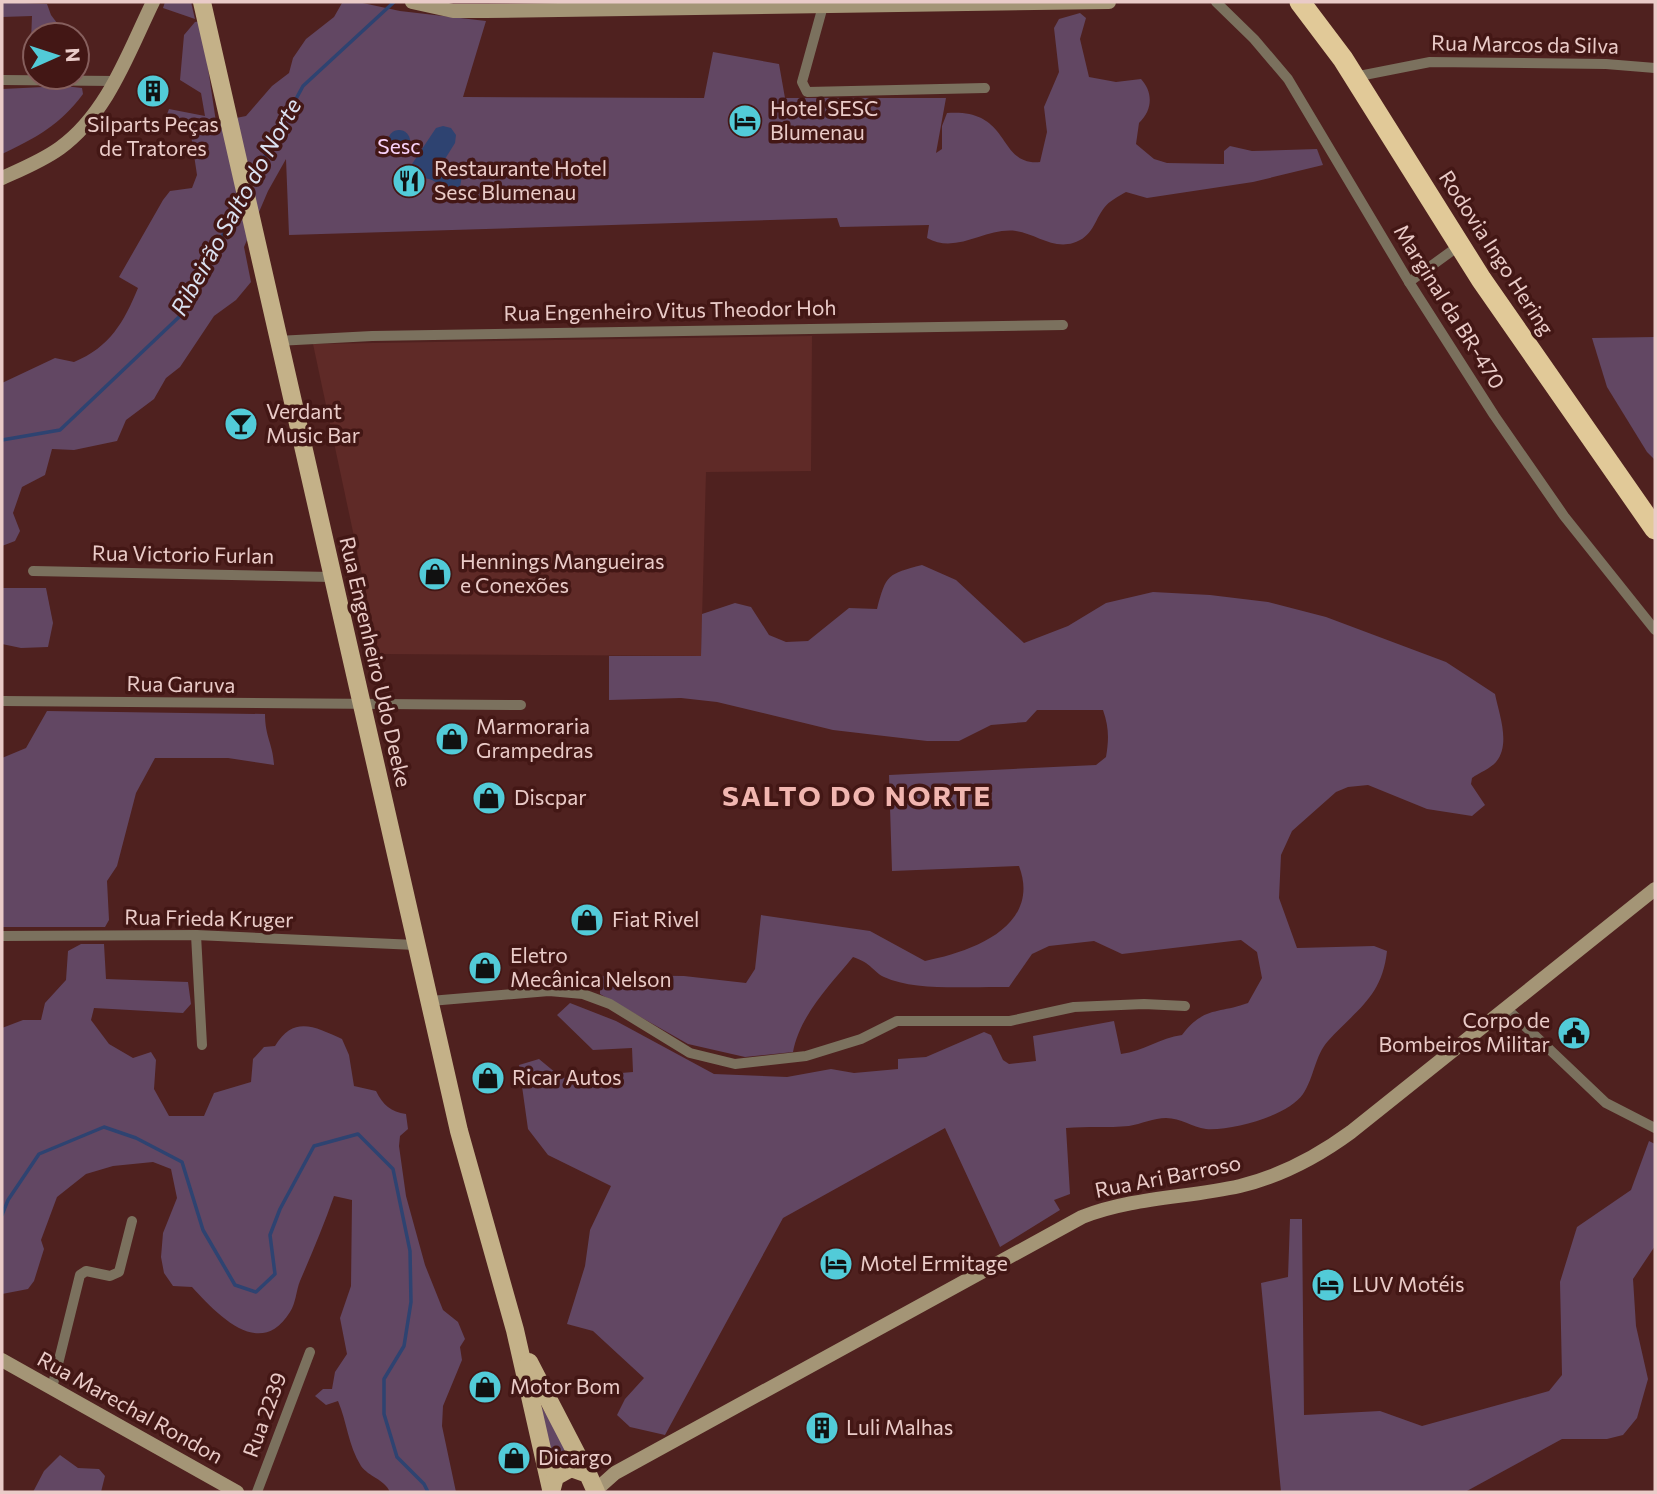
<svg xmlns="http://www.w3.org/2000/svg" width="1657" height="1494" font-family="Commissioner,sans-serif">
	<rect width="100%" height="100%" fill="#4f211f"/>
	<path fill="#5f2a27" d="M812,336L811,471L706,472L701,656L379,654L313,344Z"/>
	<g fill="#624763">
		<path d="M2,2L47,4L51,15L66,35H35V65L30,66L32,16L2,17Z"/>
		<path d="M165,2H191L195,19L163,8Z"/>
		<path d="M358,2L400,11L486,21L463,97L704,98L713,52L779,64L785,98H946L936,153L942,149V126L947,113C1013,108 996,166 1040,162L1047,132L1044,107L1059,72L1054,28L1059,19L1080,13L1086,18L1080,39L1089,77L1116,82L1141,79C1153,92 1153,110 1139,123L1136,144L1154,159L1167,163L1224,164V151L1230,146L1252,151L1317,149L1323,165L1253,182L1147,198L1126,192C1119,196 1109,201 1104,208C1094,221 1093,237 1073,243C1052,249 1036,234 1016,231C985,227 957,255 927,238L929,225L840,227L837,218L289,235L286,159L268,191L244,247L251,282L236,300L214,316L180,367L166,378L154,399L126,420L117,441L74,450L52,449L45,475L22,487L13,513L20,531L15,541L2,546V383L55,358L74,362C110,347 124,322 138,288L119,277L163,200L170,191L192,188L197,175L191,135L166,117L169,109L205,116L201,93L180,80L184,35L195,22L201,21L216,122L246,116L272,86L289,73L293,58L306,39L334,17L342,3Z"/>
		<path d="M64,86L82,88L83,94C61,124 36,138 2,154V89Z"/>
		<path d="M1655,337V460L1647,452L1607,387L1592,338Z"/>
		<path d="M922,565L956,580L1024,643L1068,626L1106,603L1153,592L1210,595L1268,602L1326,617L1446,662L1495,694C1499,714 1511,744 1496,762C1491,768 1479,773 1472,778L1471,784L1485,805L1472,816L1427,809L1368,785L1348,787L1336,792L1292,831L1281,855L1279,898L1297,948L1374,946L1387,951C1382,997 1357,1009 1328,1041C1315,1055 1314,1078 1303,1094C1288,1116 1232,1131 1206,1129C1192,1127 1181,1118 1166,1118C1154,1118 1141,1124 1129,1126C1108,1128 1087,1126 1066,1128L1070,1194L1054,1200L1060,1210L1000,1247L945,1128L783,1218L665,1435L630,1427L617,1415L625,1399L644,1378L593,1331L567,1324L585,1266L590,1230L611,1186L548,1155L528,1129L519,1065L539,1059L562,1078L633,1072L632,1048L593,1050L557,1015L570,1003L616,1021L714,1074L787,1077L831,1069L854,1073L898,1069V1059L926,1057L984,1032L991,1035L1003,1060L1009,1064L1036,1061L1033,1036L1114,1021L1121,1054C1144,1051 1160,1038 1182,1035C1204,1006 1218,1014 1248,1003L1262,978L1257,952L1241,940L1122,954L1094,941L1049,946L1032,954L1009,987C974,986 916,992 884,977C873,972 872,963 853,957C830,985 800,1015 793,1052L745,1057L688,1044L600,994V978L605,975L684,976L746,983L755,969L761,915L870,931L925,961C971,952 1042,927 1019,866L892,871L889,775L1096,765L1106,757C1109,739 1109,727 1103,710H1037L1026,722L991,725L959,741H927L833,730L717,702L681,698L609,700V656H701L702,614L735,603L751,607L769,635L786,642L808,641L849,608L877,609C886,574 888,574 922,565Z"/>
		<path d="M2,588H46L53,623L48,647L21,648L2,644Z"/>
		<path d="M47,711L265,714C265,737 273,744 274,765L228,758H155L136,793L117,866L107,881L109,920L105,927H2V758L26,748Z"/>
		<path d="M81,944H104L106,979L188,982L191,1004L183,1013L94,1008L91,1020L109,1044L133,1058L151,1052L156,1060L154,1089L169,1116H204L214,1093L251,1082L253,1059L264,1047L275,1046C294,1015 315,1027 342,1039L349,1055L354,1086L376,1091C383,1105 391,1112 406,1114L408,1129L400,1136L399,1146L406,1196L425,1265L443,1310L458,1322L465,1339L460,1347L462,1360L443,1406L442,1426L456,1492H390C384,1479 369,1477 361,1466C348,1445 347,1422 338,1401L326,1405L315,1396L323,1389H332L335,1372L347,1354L340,1318L351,1286L352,1200L334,1196C324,1225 312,1253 300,1281C296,1291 296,1303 290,1312C260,1361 217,1314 192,1287L173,1286L164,1273L161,1257L163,1233L177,1198L171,1169L153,1162L113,1166L86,1174L57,1197L41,1240L44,1249L34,1281L28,1289L2,1294V1028L23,1020H41L45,1003L66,980L68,951Z"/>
		<path d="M1649,1141L1655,1144V1246L1633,1279L1636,1326L1648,1379L1637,1418L1623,1435L1607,1439H1562L1465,1492H1281L1261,1283L1288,1277L1290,1219H1302L1304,1415L1380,1411L1422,1426L1549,1391L1562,1375L1560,1282L1577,1227L1631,1190Z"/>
		<path d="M538,1401L575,1461L553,1468Z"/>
		<path d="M60,1455L78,1468L99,1469L105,1476L101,1492H33L44,1471Z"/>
	</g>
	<g fill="#2e4371">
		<path d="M443,126L451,128L456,135L455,143L445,159L463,170L460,187C445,194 442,183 429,179C422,177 418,179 412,175L410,167L436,128Z"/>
		<circle cx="399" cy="141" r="11"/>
	</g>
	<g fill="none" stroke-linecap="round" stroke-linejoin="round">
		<g stroke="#2e4371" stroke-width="3.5">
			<path d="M250,184L303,86L394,2"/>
			<path d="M2,440L60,430L179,317L240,203"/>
			<path d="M2,1215L8,1200L39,1154L104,1127L136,1138L182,1162L203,1230L235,1285L256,1292L275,1274L270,1235L280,1209L314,1146L358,1134L393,1169L410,1251L411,1302L404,1346L384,1379V1414L397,1457L424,1484L428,1492"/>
		</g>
		<g stroke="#7b715e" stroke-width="10">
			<path d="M1216,2L1254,39L1288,79L1409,282L1494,415L1564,516L1655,630"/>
			<path d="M823,6L802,82L807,92L985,88"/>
			<path d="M1354,77L1430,62L1606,64L1655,68"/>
			<path d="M2,80L115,81"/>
			<path d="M1409,282L1460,245"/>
			<path d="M277,341L372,336L1063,325"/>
			<path d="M33,571L332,577"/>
			<path d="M2,701L521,705"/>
			<path d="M196,935L202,1045"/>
			<path d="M2,936L196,935L416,945"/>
			<path d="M430,1001L549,991L583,994L610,1004L690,1053L735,1064L806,1056L861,1039L897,1021H1010L1074,1007L1144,1004L1185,1006"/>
			<path d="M1506,1008L1606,1103L1655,1128"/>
			<path d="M52,1388L80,1275L86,1271L110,1276L119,1272L132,1221"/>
			<path d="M257,1492L310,1352"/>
		</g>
		<g stroke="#a49576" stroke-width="14">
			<path d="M412,2L453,11H486L1109,2"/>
			<path d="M2,178C22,169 42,161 60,148C108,113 128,53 153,2"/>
			<path d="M2,1360L237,1492"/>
			<path d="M596,1490L615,1473L1082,1217C1133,1197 1187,1198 1240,1186C1281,1176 1317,1157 1351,1132L1655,889"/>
		</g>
		<g stroke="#c4b188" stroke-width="18">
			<path d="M202,2L459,1131L515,1330L551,1489"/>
			<path d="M529,1362L586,1472"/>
			<path d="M551,1492L555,1477L571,1468L588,1474L596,1492"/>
		</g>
		<path stroke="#e1c998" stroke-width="21" d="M1300,2L1343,59L1481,279L1655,529"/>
	</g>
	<defs>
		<symbol id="building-disc" viewBox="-11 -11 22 22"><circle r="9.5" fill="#52cbd8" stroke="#431715"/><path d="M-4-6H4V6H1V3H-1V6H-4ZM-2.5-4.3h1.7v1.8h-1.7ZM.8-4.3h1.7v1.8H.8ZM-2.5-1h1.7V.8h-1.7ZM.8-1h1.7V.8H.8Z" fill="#111"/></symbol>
		<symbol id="hotel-disc" viewBox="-11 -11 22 22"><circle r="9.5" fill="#52cbd8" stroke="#431715"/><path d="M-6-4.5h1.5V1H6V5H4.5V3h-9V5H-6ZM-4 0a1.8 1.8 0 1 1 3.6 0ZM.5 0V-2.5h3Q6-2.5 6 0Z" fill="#111"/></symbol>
		<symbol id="restaurant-disc" viewBox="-11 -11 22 22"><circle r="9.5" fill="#52cbd8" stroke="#431715"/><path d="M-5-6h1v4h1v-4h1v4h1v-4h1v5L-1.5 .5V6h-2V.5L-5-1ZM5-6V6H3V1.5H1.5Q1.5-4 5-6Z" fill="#111"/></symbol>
		<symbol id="bar-disc" viewBox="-11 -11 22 22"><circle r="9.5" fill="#52cbd8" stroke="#431715"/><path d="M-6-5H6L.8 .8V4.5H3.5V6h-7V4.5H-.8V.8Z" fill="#111"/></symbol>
		<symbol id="shop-disc" viewBox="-11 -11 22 22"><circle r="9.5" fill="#52cbd8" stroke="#431715"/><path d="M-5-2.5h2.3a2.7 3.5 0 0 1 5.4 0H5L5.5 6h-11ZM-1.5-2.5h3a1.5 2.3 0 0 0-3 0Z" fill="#111"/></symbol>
		<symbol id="civic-disc" viewBox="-11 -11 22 22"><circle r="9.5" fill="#52cbd8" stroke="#431715"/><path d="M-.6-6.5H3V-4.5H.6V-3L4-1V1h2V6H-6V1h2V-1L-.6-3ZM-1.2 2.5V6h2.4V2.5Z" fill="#111"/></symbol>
	</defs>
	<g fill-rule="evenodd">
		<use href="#building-disc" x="134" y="72" width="38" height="38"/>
		<use href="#hotel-disc" x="726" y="102" width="38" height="38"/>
		<use href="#restaurant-disc" x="390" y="162" width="38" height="38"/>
		<use href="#bar-disc" x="222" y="405" width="38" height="38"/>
		<use href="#shop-disc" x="416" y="555" width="38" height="38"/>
		<use href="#shop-disc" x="433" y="720" width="38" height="38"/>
		<use href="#shop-disc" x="470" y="779" width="38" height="38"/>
		<use href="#shop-disc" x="568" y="901" width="38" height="38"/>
		<use href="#shop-disc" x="466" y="949" width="38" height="38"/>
		<use href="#civic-disc" x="1555" y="1014" width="38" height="38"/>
		<use href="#shop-disc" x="469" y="1059" width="38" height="38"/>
		<use href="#hotel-disc" x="817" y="1245" width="38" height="38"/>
		<use href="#hotel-disc" x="1309" y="1266" width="38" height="38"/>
		<use href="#shop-disc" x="466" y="1368" width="38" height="38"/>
		<use href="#building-disc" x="803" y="1409" width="38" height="38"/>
		<use href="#shop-disc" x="495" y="1439" width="38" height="38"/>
	</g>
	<g text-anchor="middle" stroke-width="7" stroke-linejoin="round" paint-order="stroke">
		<g font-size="21" fill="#eacbc8" stroke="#431715">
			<text transform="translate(1525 45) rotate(1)" y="7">Rua Marcos da Silva</text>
			<text transform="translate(1496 253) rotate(57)" y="7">Rodovia Ingo Hering</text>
			<text transform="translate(1449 307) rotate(58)" y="7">Marginal da BR-470</text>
			<text transform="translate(670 311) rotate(-1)" y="7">Rua Engenheiro Vitus Theodor Hoh</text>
			<text transform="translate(183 555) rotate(1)" y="7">Rua Victorio Furlan</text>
			<text transform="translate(375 662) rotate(77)" y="7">Rua Engenheiro Udo Deeke</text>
			<text transform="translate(181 685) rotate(1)" y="7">Rua Garuva</text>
			<text transform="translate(209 919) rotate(1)" y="7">Rua Frieda Kruger</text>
			<text transform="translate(1168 1177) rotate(-11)" y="7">Rua Ari Barroso</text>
			<text transform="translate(130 1408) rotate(29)" y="7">Rua Marechal Rondon</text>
			<text transform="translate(265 1415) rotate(-70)" y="7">Rua 2239</text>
		</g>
		<g font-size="21" fill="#eacbc8" stroke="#431715" text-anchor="start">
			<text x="770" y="116">Hotel SESC<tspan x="770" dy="24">Blumenau</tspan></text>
			<text x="153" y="132" text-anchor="middle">Silparts Peças<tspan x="153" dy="24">de Tratores</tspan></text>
			<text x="434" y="176">Restaurante Hotel<tspan x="434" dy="24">Sesc Blumenau</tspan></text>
			<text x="266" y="419">Verdant<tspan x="266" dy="24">Music Bar</tspan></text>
			<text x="460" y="569">Hennings Mangueiras<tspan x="460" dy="24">e Conexões</tspan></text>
			<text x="476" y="734">Marmoraria<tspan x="476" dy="24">Grampedras</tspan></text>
			<text x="514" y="805">Discpar</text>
			<text x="612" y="927">Fiat Rivel</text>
			<text x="510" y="963">Eletro<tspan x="510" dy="24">Mecânica Nelson</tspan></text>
			<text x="1550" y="1028" text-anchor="end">Corpo de<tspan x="1550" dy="24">Bombeiros Militar</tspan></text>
			<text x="512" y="1085">Ricar Autos</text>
			<text x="860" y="1271">Motel Ermitage</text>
			<text x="1352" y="1292">LUV Motéis</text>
			<text x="510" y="1394">Motor Bom</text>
			<text x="846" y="1435">Luli Malhas</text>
			<text x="538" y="1465">Dicargo</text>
		</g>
		<g font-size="21" fill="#f9d2fa" stroke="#431715">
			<text x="399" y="154">Sesc</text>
		</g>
		<g font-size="23" font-style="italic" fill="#dbe2f2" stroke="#431715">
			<text transform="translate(236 207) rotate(-61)" y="8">Ribeirão Salto do Norte</text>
		</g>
		<g font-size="28" font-weight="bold" letter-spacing="2" fill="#f1b6b0" stroke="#431715">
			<text x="857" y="806">SALTO DO NORTE</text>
		</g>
	</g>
	<rect width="1657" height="1494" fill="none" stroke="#eacbc8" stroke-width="7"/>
	<g transform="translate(56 56) rotate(87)"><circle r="33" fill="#431715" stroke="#865f5d" stroke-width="2"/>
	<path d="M0-5L12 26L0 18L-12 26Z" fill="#52cbd8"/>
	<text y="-10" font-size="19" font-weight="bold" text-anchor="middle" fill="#eacbc8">N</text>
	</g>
</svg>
